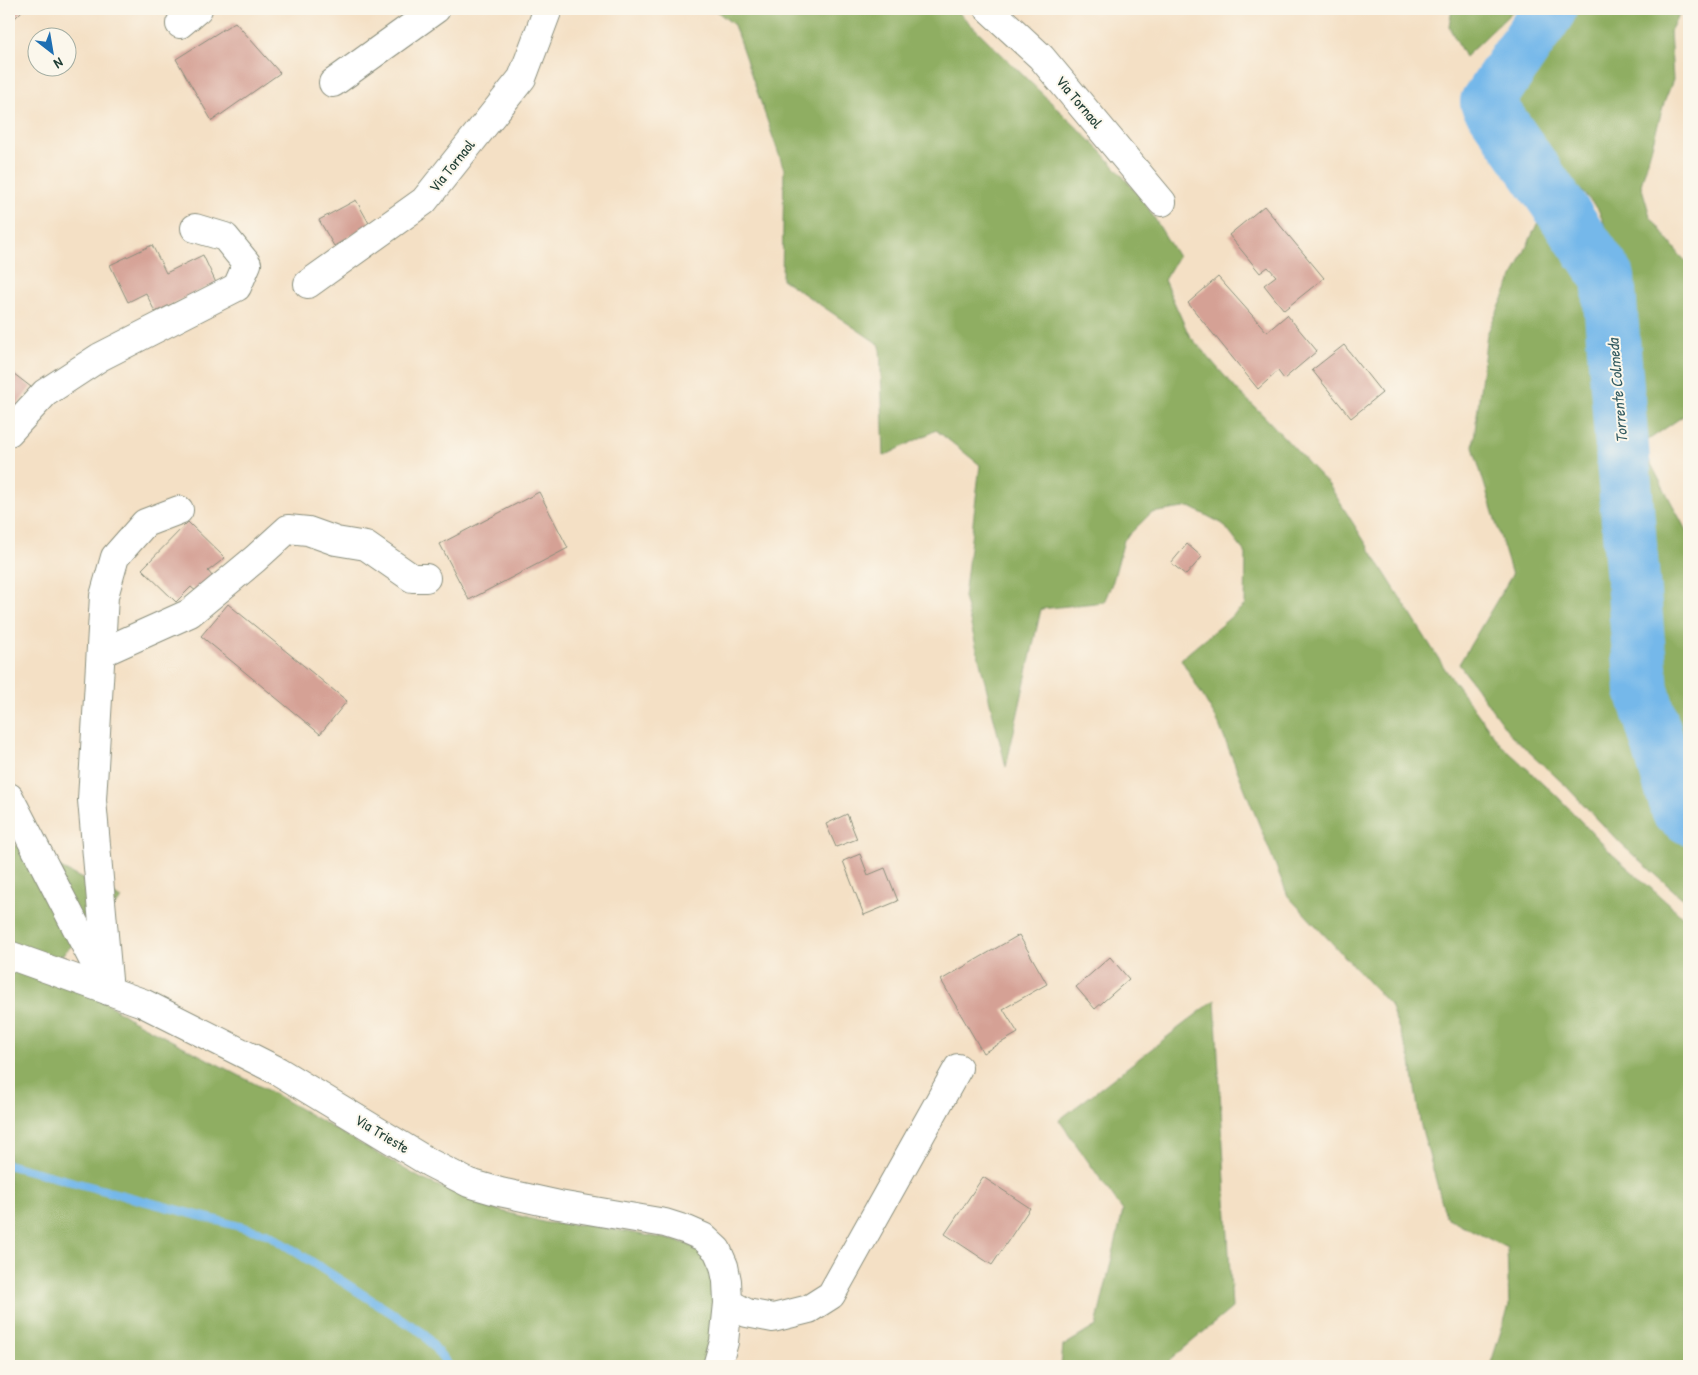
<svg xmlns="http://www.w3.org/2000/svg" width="1698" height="1375" font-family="'Patrick Hand',sans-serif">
	<rect width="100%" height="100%" fill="#fbf7ec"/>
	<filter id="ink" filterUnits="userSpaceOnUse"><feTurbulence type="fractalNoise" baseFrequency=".02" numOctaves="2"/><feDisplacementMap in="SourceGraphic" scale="10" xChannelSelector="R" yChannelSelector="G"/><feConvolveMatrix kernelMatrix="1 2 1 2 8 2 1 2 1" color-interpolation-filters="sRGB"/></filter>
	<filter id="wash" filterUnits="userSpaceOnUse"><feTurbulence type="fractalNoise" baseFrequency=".0096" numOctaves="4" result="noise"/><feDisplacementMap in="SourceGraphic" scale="20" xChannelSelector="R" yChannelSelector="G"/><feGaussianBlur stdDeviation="1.12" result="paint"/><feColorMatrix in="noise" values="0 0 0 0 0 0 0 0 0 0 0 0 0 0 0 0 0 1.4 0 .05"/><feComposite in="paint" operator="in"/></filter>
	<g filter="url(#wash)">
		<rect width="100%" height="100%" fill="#f4e0c5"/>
		<g fill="#8fae62" stroke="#57764b">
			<path d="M714,9H955L1101,151L1144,201L1178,257L1164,280L1189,335L1236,389L1262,414L1329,485L1447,672L1500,744L1557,796L1612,854L1679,913L1689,924V1366H1490L1509,1306L1507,1248L1446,1217L1420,1122L1411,1061L1390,1005L1288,896L1217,720L1181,659L1245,605L1246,554L1223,524L1190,507L1151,513L1124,540L1113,581L1104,602L1041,609L1006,767L964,597L980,465L936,430L884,456L880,345L782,279L784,169L734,25Z"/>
			<path d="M1452,9H1515L1465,57L1449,27Z"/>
			<path d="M1542,9H1682L1670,31L1673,80L1664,103L1641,185L1650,216L1679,254L1689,265V412L1641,445L1689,536V790L1682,784L1678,760L1651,692L1644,651L1642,627L1637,593L1626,446L1614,355L1616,299L1611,241L1598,209L1541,147L1491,77L1489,64C1505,45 1530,30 1542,9Z"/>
			<path d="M1552,191L1579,221L1589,246L1593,300L1592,356L1597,404L1604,449L1614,596L1620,629L1621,654L1629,698L1656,766L1662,796L1689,819V904L1621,844L1566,786L1510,734L1459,664L1512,575L1473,447L1487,334Z"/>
			<path d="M9,842L122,899L50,966L132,1020L269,1091L422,1179L490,1208L547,1223L588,1225L673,1240L687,1244L716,1259L725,1279L711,1366H9Z"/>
			<path d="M1215,1000L1232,1308L1163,1366H1061L1063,1346L1096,1326L1123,1211L1059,1120Z"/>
		</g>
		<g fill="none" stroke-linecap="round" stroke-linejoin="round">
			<path stroke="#74b8ea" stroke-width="9" d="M9,1165L268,1234L423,1333L449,1366"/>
			<path stroke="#74b8ea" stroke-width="54" d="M1550,9L1487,102L1608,277L1642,690L1678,810L1689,818"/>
		</g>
		<g id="blocks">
			<g fill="#d5a195">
				<path d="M9,9H24L9,24Z"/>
				<path d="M235,22L280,73L212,121L176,59Z"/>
				<path d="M356,200L370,225L334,246L319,220Z"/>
				<path d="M1264,206L1324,278L1284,310L1264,285L1276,276L1268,267L1260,273L1229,235Z"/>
				<path d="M152,245L166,273L203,255L216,283L155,312L146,293L128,302L110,265Z"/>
				<path d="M1218,277L1267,332L1287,315L1317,351L1284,379L1278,371L1258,389L1188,303Z"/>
				<path d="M1344,345L1382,393L1351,418L1312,370Z"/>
				<path d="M9,370L31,387L9,417Z"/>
				<path d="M539,492L568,548L469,600L440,544Z"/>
				<path d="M188,522L225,558L208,571L212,576L197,592L191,587L176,602L142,569Z"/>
				<path d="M1187,544L1202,557L1186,575L1171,563Z"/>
				<path d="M228,604L347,701L320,734L201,636Z"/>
				<path d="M847,814L857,839L836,847L826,824Z"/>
				<path d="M860,854L868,875L885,868L898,901L864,915L843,861Z"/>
				<path d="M1019,935L1047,984L1003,1009L1018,1033L983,1053L941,980Z"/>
				<path d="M1110,957L1129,979L1095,1009L1076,987Z"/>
				<path d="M983,1177L1030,1208L992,1265L945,1234Z"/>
			</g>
		</g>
	</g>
	<g filter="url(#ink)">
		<use href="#blocks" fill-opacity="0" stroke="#8a8e7c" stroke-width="1"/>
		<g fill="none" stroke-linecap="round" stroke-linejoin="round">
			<defs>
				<g id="street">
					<path d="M989,9L1041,57L1162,202"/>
					<path d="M180,24L198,9"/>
					<path d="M333,83L436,9"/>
					<path d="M308,284L424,201L522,78L548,9"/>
					<path d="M9,432L45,393L100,357L237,287L247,264L225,237L195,228"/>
					<path d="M101,653L190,613L255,559L288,529L308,531L336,541L366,546L412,578H426"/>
					<path d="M9,797L103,979"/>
					<path d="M109,991L92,800L104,596L115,557L145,523L179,510"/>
					<path d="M728,1303L747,1313L773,1318L809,1309L831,1295L958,1068"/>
				</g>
				<path id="secondary" d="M9,955L143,1003L278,1071L430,1163L469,1183L500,1192L559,1205L665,1223L687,1230L703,1237L717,1250L724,1266L727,1281L728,1303L724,1342L717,1366"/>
			</defs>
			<use href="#street" stroke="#8a8e7c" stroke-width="30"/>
			<use href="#secondary" stroke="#8a8e7c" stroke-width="30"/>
			<use href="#street" stroke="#fff" stroke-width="28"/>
			<use href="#secondary" stroke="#fff" stroke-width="28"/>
		</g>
	</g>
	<g text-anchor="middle" stroke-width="4" stroke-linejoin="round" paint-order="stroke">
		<g font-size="15" fill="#1f3d34" stroke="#fbf7ec">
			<text transform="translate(1079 102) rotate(50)" y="5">Via Tornaol</text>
			<text transform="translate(452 166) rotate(-51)" y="5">Via Tornaol</text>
			<text transform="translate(382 1134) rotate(31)" y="5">Via Trieste</text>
		</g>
		<g font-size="16" font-style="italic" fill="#345c62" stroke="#fbf7ec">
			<text transform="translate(1617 391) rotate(-95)" y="6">Torrente Colmeda</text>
		</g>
	</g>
	<rect width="1698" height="1375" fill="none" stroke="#fbf7ec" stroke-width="30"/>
	<g transform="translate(52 52) rotate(149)"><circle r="24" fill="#fbf7ec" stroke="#a3ada2"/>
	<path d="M0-4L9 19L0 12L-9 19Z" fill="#1f6fb2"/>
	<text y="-8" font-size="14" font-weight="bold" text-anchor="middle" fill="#1f3d34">N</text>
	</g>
</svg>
